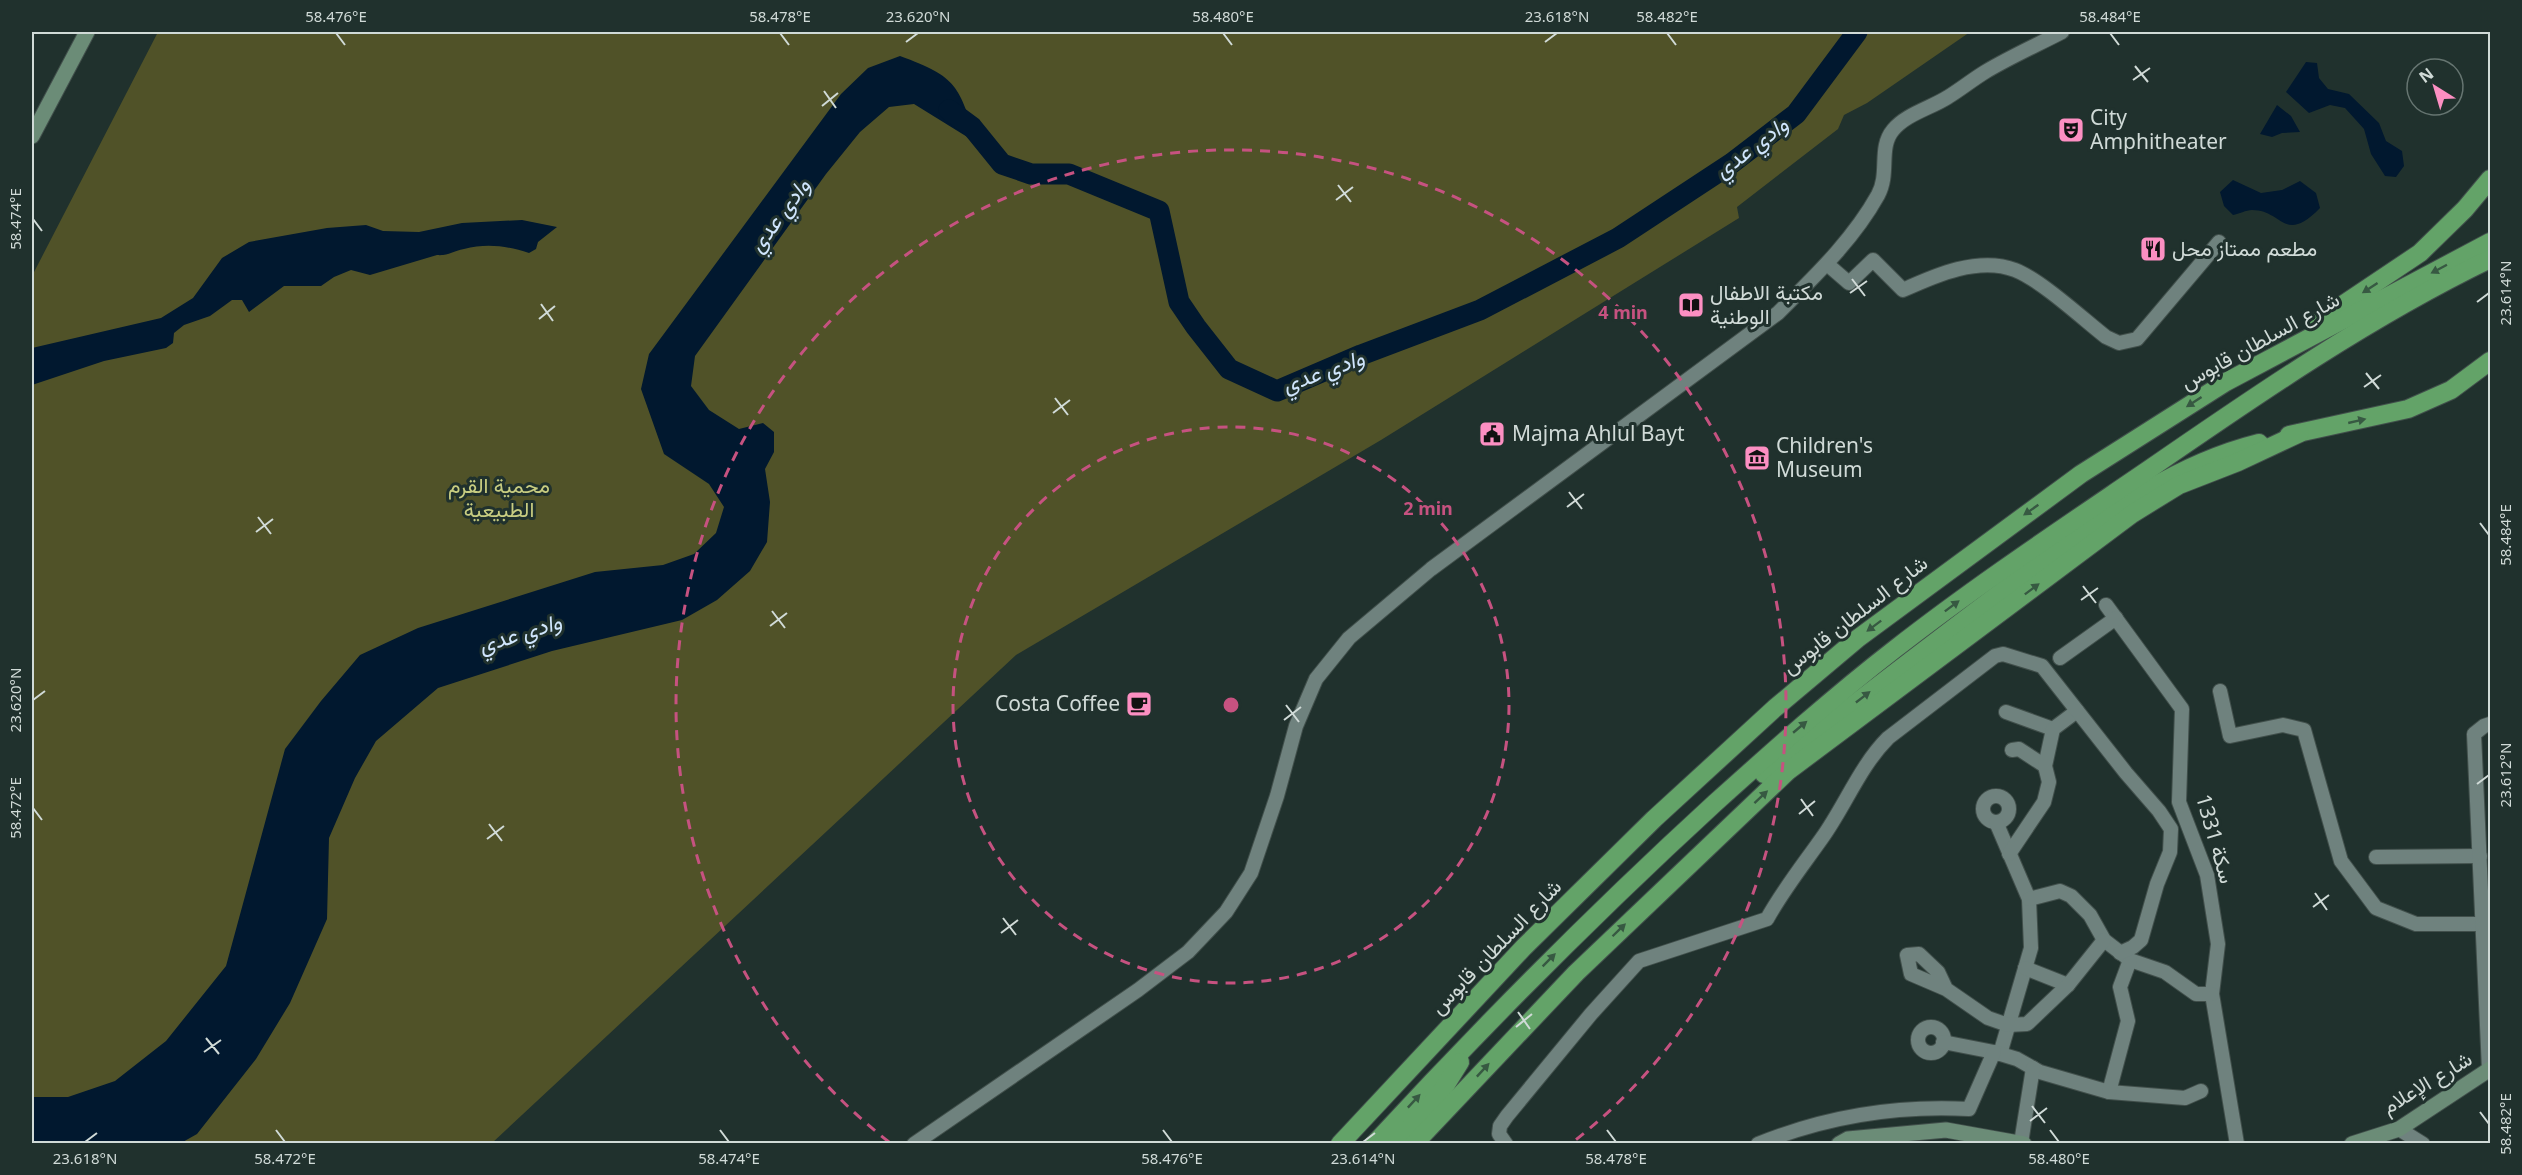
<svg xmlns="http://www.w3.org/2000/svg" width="2522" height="1175" font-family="'Noto Sans',Vazirmatn,sans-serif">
	<rect width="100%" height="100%" fill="#20312d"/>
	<path fill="#505228" d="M158,32H1970L1867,103L1844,115L1838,129L1737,207L1739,218L1381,440L1016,655L492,1143H32V276Z"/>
	<g fill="#01182f">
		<path d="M900,56C958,77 959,86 977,143L914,104L889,107L860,132L826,174L695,356L691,386L709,410L739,429L763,423L774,432V452L765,469L770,502L767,542L750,571L717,600L682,620L552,651L438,688L376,741L355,778L329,838L327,919L290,1003L256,1059L197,1134L181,1143H32V1097H68L115,1081L166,1041L226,966L285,749L321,701L360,655L418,628L595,572L663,565L694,554L716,533L724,507L709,484L664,454L641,389L649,354L841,94L868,68Z"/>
		<path d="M2306,62L2317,63L2319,78L2328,89L2349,94L2379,123L2386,141L2402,151L2404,166L2396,177L2385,176L2371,154L2364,129L2345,108L2330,105L2309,113L2286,92Z"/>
		<path d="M2277,105L2291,116L2300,132L2282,133L2272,137L2260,134Z"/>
		<path d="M2233,180L2261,193L2282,190L2300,181L2316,193L2320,208C2284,245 2283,210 2252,210C2246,210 2239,214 2233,215L2224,206L2220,192Z"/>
		<path d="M522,220L557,227L538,242L536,249L529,253C507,246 487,243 464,249C453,251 448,256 437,255L370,275L351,270L334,277L321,286H284L249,312L242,300H232L210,316L184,325L174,333L173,343L166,348L104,361L32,385V348L161,318L193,298L222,258L249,242L327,228L366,225L383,231L419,232L462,223Z"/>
	</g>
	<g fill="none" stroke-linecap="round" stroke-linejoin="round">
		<path stroke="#01182f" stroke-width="21" d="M949,110L972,127L1002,164L1031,174H1069L1159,211L1179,302L1196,327L1229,369L1277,391L1361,355L1480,310L1618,238L1732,163L1796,114L1857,32"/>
		<defs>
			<g id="street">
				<path d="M1827,264L1849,283L1873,260L1903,290C1936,275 1979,256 2015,270C2041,280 2083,319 2106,337L2119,343L2137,339L2219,242"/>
				<path d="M2106,605L2182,709L2179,802L2207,875L2218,944L2212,994L2237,1144"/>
				<path d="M2060,658L2116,618"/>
				<path d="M2220,691L2230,736L2283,725L2304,730L2341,861L2376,908L2416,924H2490"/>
				<path d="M2006,712L2053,729"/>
				<path d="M2012,750L2019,749L2045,766"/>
				<circle cx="1996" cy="809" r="13"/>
				<path d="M1996,822L2029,899L2031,948L2000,1054"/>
				<path d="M2009,854L2044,802L2049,782L2045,766L2053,729L2077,711"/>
				<path d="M2376,857L2480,856"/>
				<path d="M2029,899L2060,891L2071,896L2090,915L2104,940L2130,960L2165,972L2196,994H2212"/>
				<path d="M2025,968L2068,985"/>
				<path d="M1946,989L1911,974L1907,955L1919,954L1938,972L1946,989L1988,1018L2008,1025L2027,1024L2068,985L2104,940"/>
				<circle cx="1931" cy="1040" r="13"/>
				<path d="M1943,1042L1994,1052L2017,1059L2040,1072L2109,1092L2185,1098L2201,1091"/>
				<path d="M2489,1070L2474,734L2484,726L2490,724"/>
				<path d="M2109,1092L2128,1021L2120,987L2130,960"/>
				<path d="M2399,1129L2423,1144"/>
				<path d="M2021,1143L2033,1068"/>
				<path d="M914,1144L1138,990L1188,952L1226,912L1251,873L1277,796L1296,726L1316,679L1349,638L1431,569L1778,313C1815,276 1853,240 1878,195C1890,173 1878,148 1893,130C1906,114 1931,108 1948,97C1961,89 1972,80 1985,72C2010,57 2037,45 2062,32"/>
				<path d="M1506,1144L1499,1134L1500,1126L1507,1116L1591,1014L1639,961L1767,919C1783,890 1803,865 1822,838C1845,806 1860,766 1888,738L1995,656L2003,654L2042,666L2126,773L2159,811L2171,829L2170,852L2157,884L2141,940L2133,947L2120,953"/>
				<path d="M1758,1144C1827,1116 1895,1105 1969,1109L1994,1052"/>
			</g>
			<g id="secondary">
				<path d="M32,136L87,32"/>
				<path d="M1839,1144L1848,1139L1946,1130L2024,1144"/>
				<path d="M2352,1144L2399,1129L2490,1069"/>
			</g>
			<g id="highway">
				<path d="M2317,322L2420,253L2465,209L2490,179"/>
				<path d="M2289,435L2408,409L2451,390L2490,361"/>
				<path d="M1764,774C1849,708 1934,642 2020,578C2096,523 2167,466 2259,443"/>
				<path d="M1340,1144L1524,947L1654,819L1775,708L1857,639L2081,474L2226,382L2490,242"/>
				<path d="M1374,1144C1484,1025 1595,913 1715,803C1774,750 1833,697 1895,649C1977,585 2063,528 2148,470C2258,394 2370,317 2490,259"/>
				<path d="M1396,1144L1442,1091L1460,1062"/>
				<path d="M1414,1144L1576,973L1788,771L2132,514L2179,485L2238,462L2300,433"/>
			</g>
		</defs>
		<use href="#street" stroke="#414f4b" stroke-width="16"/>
		<use href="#secondary" stroke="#414f4b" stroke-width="17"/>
		<use href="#highway" stroke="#414f4b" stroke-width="20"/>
		<use href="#street" stroke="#6f827e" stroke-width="14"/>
		<use href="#secondary" stroke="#6b8c77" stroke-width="15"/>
		<use href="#highway" stroke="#63a368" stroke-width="18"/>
	</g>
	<defs><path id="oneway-solid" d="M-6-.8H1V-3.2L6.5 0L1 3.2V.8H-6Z" transform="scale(1.5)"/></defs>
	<g fill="#375942">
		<use href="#oneway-solid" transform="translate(2439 269) rotate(152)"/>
		<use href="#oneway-solid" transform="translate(2370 288) rotate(147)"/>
		<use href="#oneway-solid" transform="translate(2194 402) rotate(147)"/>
		<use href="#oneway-solid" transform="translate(2357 421) rotate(-13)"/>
		<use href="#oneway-solid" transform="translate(2031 510) rotate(145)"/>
		<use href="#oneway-solid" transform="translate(2032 589) rotate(-37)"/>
		<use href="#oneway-solid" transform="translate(1952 606) rotate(-37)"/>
		<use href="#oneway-solid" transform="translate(1874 626) rotate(143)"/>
		<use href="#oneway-solid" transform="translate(1863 697) rotate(-38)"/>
		<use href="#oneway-solid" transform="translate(1800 727) rotate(-40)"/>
		<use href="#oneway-solid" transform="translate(1761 797) rotate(-43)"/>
		<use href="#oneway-solid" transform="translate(1619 930) rotate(-44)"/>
		<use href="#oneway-solid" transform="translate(1549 960) rotate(-45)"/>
		<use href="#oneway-solid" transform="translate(1483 1070) rotate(-47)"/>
		<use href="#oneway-solid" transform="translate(1414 1101) rotate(-47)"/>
	</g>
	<path fill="none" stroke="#d0dad7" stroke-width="2" d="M336,33L345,45M780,33L789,45M1223,33L1232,45M1667,33L1676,45M2110,33L2119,45M906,42L918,33M1545,42L1557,33M2135,66L2148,82M2133,80L2150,68M824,91L836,108M822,106L838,93M1338,185L1351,202M1336,200L1353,187M33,219L42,231M1852,279L1865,296M1850,293L1867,281M2477,302L2489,293M541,304L553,321M539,319L555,306M2366,373L2379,389M2364,387L2381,375M1055,398L1068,415M1053,413L1070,400M1569,492L1582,509M1567,507L1584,494M258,517L271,534M2480,523L2489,535M256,532L273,519M2083,586L2096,603M2081,600L2098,588M772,611L785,628M770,626L787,613M33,700L45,691M1286,705L1299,722M1284,720L1301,707M2477,784L2489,775M1801,799L1813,816M33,808L42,820M1799,814L1815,801M489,824L502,841M487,839L504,826M2315,893L2327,910M2313,907L2329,895M1003,918L1016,935M1001,933L1018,920M1518,1012L1530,1029M1516,1027L1532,1014M206,1038L219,1054M204,1052L221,1040M2032,1106L2045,1123M2480,1112L2489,1124M2030,1121L2047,1108M276,1130L285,1142M720,1130L729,1142M1163,1130L1172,1142M1607,1130L1616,1142M2050,1130L2059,1142M85,1142L97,1133M1363,1142L1375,1133"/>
	<g fill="none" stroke="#c65280" stroke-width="3" stroke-dasharray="10 8">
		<circle cx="1231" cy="705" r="278"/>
		<path d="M889 1142A555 555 0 1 1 1573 1142"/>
	</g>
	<defs>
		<symbol id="theatre-square" viewBox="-11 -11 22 22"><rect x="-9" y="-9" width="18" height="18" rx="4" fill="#fc8fc2" stroke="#20312d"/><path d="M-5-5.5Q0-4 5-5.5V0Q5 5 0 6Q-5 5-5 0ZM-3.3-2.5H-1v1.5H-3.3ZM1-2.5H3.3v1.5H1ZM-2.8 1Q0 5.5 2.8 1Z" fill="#111"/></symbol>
		<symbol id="restaurant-square" viewBox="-11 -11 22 22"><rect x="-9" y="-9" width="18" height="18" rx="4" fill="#fc8fc2" stroke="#20312d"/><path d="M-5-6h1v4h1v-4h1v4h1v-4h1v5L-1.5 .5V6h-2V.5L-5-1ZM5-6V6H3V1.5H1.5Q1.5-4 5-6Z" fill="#111"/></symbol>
		<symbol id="library-square" viewBox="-11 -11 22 22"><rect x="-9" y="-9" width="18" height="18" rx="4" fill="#fc8fc2" stroke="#20312d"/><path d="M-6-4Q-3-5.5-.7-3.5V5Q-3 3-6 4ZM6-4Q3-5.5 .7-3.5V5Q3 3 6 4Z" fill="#111"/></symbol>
		<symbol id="civic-square" viewBox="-11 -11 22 22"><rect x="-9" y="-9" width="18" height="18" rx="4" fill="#fc8fc2" stroke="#20312d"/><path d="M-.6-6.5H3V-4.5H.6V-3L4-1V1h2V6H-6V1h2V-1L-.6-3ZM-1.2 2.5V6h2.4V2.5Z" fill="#111"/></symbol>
		<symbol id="museum-square" viewBox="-11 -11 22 22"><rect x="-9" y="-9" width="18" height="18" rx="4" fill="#fc8fc2" stroke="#20312d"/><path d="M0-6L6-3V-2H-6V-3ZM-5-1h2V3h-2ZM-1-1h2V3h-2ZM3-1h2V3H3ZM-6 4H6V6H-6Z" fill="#111"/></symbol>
		<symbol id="cafe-square" viewBox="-11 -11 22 22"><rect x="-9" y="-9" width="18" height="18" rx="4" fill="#fc8fc2" stroke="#20312d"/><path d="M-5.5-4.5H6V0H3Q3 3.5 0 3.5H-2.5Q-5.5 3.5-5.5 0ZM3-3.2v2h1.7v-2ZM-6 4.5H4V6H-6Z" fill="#111"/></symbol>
	</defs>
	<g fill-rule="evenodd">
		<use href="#theatre-square" x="2056" y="115" width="30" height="30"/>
		<use href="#restaurant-square" x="2138" y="234" width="30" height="30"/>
		<use href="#library-square" x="1676" y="290" width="30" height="30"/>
		<use href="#civic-square" x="1477" y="419" width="30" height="30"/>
		<use href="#museum-square" x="1742" y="443" width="30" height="30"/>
		<use href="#cafe-square" x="1124" y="689" width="30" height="30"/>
	</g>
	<g text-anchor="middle" stroke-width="6" stroke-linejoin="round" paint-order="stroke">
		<g font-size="21" fill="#d0dad7" stroke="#20312d" text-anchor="start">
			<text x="2090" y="125">City<tspan x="2090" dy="24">Amphitheater</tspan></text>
			<text x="2172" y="256">مطعم ممتاز محل</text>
			<text x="1710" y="300">مكتبة الاطفال<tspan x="1710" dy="24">الوطنية</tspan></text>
			<text x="1512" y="441">Majma Ahlul Bayt</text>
			<text x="1776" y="453">Children's<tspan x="1776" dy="24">Museum</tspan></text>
			<text x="1120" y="711" text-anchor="end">Costa Coffee</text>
		</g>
		<g font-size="21" fill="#d0dad7" stroke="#20312d">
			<text transform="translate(2260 341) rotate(-29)" y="7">شارع السلطان قابوس</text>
			<text transform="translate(1855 615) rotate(-38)" y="7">شارع السلطان قابوس</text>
			<text transform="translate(2215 839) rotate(74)" y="7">سكة 1331</text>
			<text transform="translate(1496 947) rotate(-46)" y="7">شارع السلطان قابوس</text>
			<text transform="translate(2427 1083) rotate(-31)" y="7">شارع الإعلام</text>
		</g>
		<g font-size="21" fill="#c8cd81" stroke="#20312d">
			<text x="499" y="493">محمية القرم<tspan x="499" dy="24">الطبيعية</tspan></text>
		</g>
		<g font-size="22" font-style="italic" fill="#d0e6fd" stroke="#20312d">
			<text transform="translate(1751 147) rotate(-37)" y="8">وادي عدي</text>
			<text transform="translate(779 215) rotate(-53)" y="8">وادي عدي</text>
			<text transform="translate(1323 371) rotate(-20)" y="8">وادي عدي</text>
			<text transform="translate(520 633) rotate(-17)" y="8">وادي عدي</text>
		</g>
	</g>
	<circle cx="1231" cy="705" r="9" fill="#c65280" stroke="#20312d" stroke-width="3"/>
	<g font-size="18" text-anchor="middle" font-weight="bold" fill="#c65280" stroke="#20312d" stroke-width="6" stroke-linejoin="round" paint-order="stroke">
		<text x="1623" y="319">4 min</text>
		<text x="1428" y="515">2 min</text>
	</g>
	<rect width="2522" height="1175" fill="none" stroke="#20312d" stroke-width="66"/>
	<g transform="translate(2435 87) rotate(323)"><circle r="28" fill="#20312d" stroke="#667571" stroke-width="1.5"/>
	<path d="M0-4.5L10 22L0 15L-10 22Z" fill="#fc8fc2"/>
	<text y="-9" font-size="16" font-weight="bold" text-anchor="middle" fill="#d0dad7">N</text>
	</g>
	<rect x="33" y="33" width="2456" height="1109" fill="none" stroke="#d0dad7" stroke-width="2"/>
	<g font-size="15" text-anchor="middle" fill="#d0dad7">
		<text x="336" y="22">58.476°E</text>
		<text x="780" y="22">58.478°E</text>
		<text x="918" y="22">23.620°N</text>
		<text x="1223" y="22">58.480°E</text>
		<text x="1557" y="22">23.618°N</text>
		<text x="1667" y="22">58.482°E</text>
		<text x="2110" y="22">58.484°E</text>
		<text transform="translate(16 219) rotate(-90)" y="5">58.474°E</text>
		<text transform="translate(2506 293) rotate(-90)" y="5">23.614°N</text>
		<text transform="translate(2506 535) rotate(-90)" y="5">58.484°E</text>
		<text transform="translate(16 700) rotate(-90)" y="5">23.620°N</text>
		<text transform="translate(2506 775) rotate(-90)" y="5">23.612°N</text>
		<text transform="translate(16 808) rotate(-90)" y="5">58.472°E</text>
		<text transform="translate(2506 1124) rotate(-90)" y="5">58.482°E</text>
		<text x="85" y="1164">23.618°N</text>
		<text x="285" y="1164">58.472°E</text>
		<text x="729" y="1164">58.474°E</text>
		<text x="1172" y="1164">58.476°E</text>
		<text x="1363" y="1164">23.614°N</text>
		<text x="1616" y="1164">58.478°E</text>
		<text x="2059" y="1164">58.480°E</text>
	</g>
</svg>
